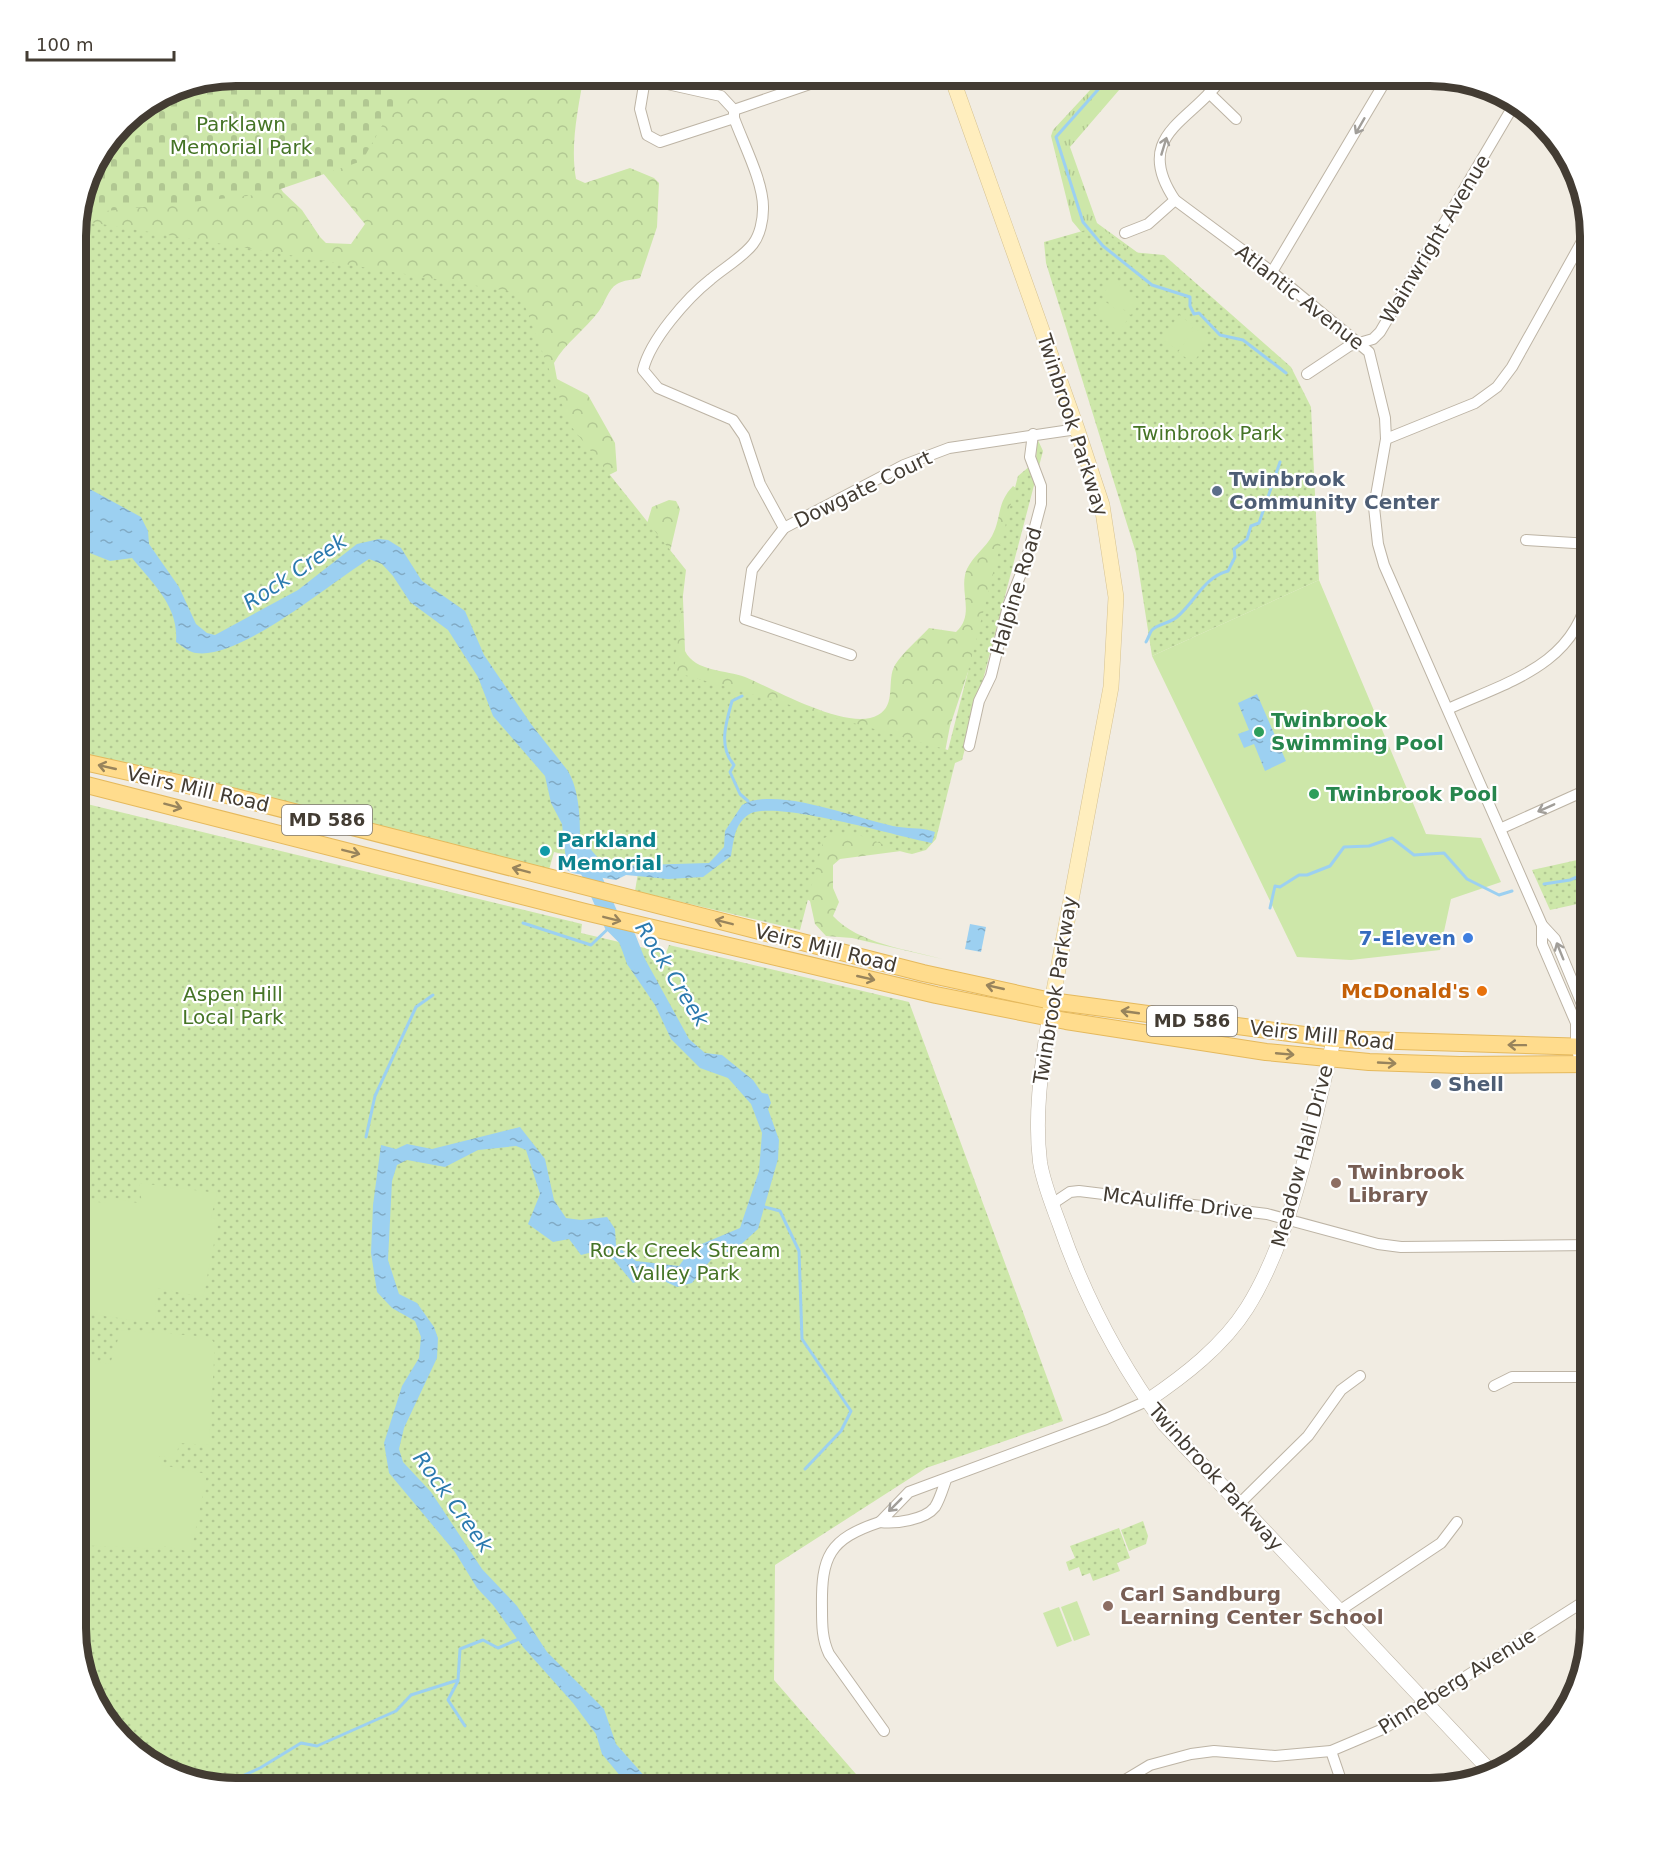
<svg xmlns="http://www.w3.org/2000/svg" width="1666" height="1864" font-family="'DejaVu Sans',sans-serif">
	<defs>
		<pattern id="grass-tufts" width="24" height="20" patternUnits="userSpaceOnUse" patternTransform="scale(1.5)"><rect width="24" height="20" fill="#cde7a9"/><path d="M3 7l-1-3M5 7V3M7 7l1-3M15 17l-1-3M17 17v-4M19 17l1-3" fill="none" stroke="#b1c792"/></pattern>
		<pattern id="forest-crowns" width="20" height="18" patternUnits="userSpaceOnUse" patternTransform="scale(1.5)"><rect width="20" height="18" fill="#cde7a9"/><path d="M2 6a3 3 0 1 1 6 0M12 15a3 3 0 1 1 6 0" fill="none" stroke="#b1c792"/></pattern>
		<pattern id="cemetery-stones" width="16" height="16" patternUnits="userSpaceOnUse" patternTransform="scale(1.5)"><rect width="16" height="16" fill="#cde7a9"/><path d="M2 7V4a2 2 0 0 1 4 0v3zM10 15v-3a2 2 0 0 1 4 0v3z" fill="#b1c792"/></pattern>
		<pattern id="park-dots" width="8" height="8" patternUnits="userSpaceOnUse" patternTransform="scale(1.5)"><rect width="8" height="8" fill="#cde7a9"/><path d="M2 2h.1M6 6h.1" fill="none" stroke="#b1c792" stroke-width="1.8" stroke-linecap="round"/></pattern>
		<pattern id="water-ripples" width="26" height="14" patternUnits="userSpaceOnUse" patternTransform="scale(1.5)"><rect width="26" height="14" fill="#9cd0f1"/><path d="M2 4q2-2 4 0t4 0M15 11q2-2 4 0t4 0" fill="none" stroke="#81aac4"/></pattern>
	</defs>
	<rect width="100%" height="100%" fill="#f1ece2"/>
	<path fill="url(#grass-tufts)" d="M1104,75H1132L1070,147L1097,223L1156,266L1115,272L1072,221L1051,136L1053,130Z"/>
	<g fill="url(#forest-crowns)">
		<path d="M269,75H584C578,109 570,145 576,179L585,183L630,168L654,178L659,183L657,227L640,278C633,280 623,280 617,284C608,289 605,303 599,311C585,330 565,343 554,363L557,379L588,395L615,443L617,471L591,484L642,540L652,507L669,500L676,501L680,509L669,556L682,573L685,651C695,672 727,670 745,677C774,689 849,732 878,715C897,705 886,680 895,665C903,652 918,640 929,628L956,632C974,616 961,595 965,575C969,559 984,550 992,536C1002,517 996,504 1013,486L1020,491L1007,555L950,726L944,757L799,802L709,863L605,866L75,224L92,164L262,159L283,192L302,210L320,237L326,243L351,244L365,224L308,155Z"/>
		<path d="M849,823L901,851L840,859L833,865V888L839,902L833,916C859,944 907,949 942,959L852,938L826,936L815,924L810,901L731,856Z"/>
	</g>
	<path fill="url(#cemetery-stones)" d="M235,75H392L396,101L362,161L266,194L78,214L92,164L129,115L174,87Z"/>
	<g fill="url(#park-dots)">
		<path d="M77,220L520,293L570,425L686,570L674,672L948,750L1018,476L1036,461L1037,438L1043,451L962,760L955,763L936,839L926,850L912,854C878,848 861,824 824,838L800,930L635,891L638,873L554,852L549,870L75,754Z"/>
		<path d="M1100,226L1131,252L1164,255L1291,367L1311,407L1319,580L1152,656L1136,553L1046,263L1044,242Z"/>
		<path d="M87,804L582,924L581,933L666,953L669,945L909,1002L1063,1421L926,1468L775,1565L774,1680L869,1789H235L164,1772L108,1727L84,1681L75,1629V825Z"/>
		<path d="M1591,857V901L1550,910L1532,870Z"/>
		<path d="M1143,1521L1148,1536L1146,1544L1129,1551L1121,1530Z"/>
		<path d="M1119,1528L1130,1558L1117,1563L1120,1571L1093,1581L1090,1573L1082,1576L1079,1567L1069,1571L1066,1562L1075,1558L1070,1546Z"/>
	</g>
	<g fill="#cde7a9">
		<path d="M1112,281L1141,301L1131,315L1103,294Z"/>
		<path d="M1100,298L1129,318L1119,331L1091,311Z"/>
		<path d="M1179,315L1194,326L1177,350L1162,339Z"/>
		<path d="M1195,328L1210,339L1193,363L1178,352Z"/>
		<path d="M1319,580L1426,834L1481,838L1501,882L1451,899L1440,950L1351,960L1297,957L1152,656Z"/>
		<path d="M139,1183L217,1193L211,1218L219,1219L203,1297L156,1288L155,1323L75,1312V1200L108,1203L110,1197L142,1204Z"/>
		<path d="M121,1330L210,1337L215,1344L209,1445L179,1443L176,1459L159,1456L162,1465L207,1474L191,1552L164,1546L163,1549L75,1545V1391L83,1359L110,1364Z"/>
		<path d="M1077,1601L1090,1635L1074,1641L1061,1607Z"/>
		<path d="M1059,1607L1072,1641L1057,1647L1043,1613Z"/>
	</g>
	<g fill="url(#water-ripples)">
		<path d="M75,481L141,517L148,531L149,544L179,587L196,624L207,633L215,635L298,590L357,544L379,539L388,540L401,548L422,581L465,611L484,655L531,724L568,771C579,790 580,816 580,837L605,866L709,863L724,847L725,831L742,805C777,785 859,820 899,827C912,829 922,827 935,832L932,843C899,837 771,798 748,815C734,825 734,840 731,856L703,877L668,879L626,875L616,880L572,873L567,870L562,824L551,803L545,776L493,716L478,677L448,630L410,602L393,576L382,564L369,559C330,583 240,660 196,653C189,652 182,646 176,642C179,606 153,584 132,558L110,561L75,547Z"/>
		<path d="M1257,694L1286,761L1265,771L1254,744L1244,748L1238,734L1249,730L1238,703Z"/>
		<path d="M970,924L986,927L981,952L965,949Z"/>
		<path d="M618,937L634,939L689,1039L705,1053L722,1055L753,1080L762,1093L768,1094L771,1103L768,1109L779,1140L778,1159L758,1229L735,1250L715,1255L692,1283L677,1287L653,1276L633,1283L614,1260L597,1251L581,1255L569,1239L553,1242L528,1224L540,1194L526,1150L516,1146L478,1150L445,1167L407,1160L397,1165L392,1181L388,1260L399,1294L417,1303L434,1327L438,1338L437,1358L404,1428L399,1449L403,1462L431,1492L482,1569L517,1606L547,1652L604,1709L616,1744L656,1789H631L602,1754L596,1734L573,1703L523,1647L493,1605L477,1588L455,1552L389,1473L384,1443L402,1386L419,1358L421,1337L415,1321L392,1308L377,1292L371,1253L373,1205L381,1145L396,1149L407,1144L432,1149L520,1127L545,1159L554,1200L566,1218L581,1220L607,1217L615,1229L616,1245L636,1261L679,1266L692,1248L740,1228L759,1171L762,1133L751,1104L728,1078L700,1068L671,1039L655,1005L627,964Z"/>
	</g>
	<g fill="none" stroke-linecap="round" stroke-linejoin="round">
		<g stroke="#9cd0f1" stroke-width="3">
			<path d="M1111,75L1056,137L1083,222L1103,246L1152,285L1190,297V306L1194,314L1199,313L1220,335L1243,340L1286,373"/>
			<path d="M1146,642C1148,639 1150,632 1152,630C1158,624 1170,623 1177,617C1195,602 1204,577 1228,571L1235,557L1234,549L1247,539L1251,526L1259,523L1280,462"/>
			<path d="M742,696L732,701C726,723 718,746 734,765L730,772L740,794L748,801"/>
			<path d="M1544,884L1570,880L1591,871"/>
			<path d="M1270,908L1275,886L1280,887L1299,875H1307L1330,866L1344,847L1369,846L1392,838L1414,855L1444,853L1467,879L1499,895L1512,891"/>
			<path d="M523,923L591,945L612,925"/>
			<path d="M366,1137L375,1096L416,1007L433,995"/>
			<path d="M761,1206L780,1211L799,1251L802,1339L851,1411L841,1431L805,1469"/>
			<path d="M458,1681L448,1700L465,1726"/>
			<path d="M220,1786L260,1768L301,1743L317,1746L396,1711L411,1695L458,1680L460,1649L483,1640L498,1648L519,1639"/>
		</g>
		<path stroke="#9cd0f1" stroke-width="18" d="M583,856L613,924L627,938L636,961"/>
		<defs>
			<g id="minor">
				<path d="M1224,75C1195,121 1130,133 1175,200L1272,272L1369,352L1385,418L1386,439L1374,507L1378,544L1384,565L1542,925L1555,939L1591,1026"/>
				<path d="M1209,93L1236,119"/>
				<path d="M734,110V118C743,143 764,183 763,209C763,220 760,235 753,244C743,257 724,268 711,279C687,298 650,340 643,370L658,388L733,420L744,436L760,484L784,528"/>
				<path d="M734,110L836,75"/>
				<path d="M734,118L660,142L647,135L640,109L645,79L721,96L734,110"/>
				<path d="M1125,233L1148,224L1175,200"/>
				<path d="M1272,272L1389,75"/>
				<path d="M1307,374L1349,346L1373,339L1380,332L1515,103"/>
				<path d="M1386,439L1475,403L1497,387L1512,367L1590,227"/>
				<path d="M1526,540L1590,544"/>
				<path d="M851,655L745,619L752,570L784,528L904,465L949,448L1077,429"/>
				<path d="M1448,709C1507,682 1577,665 1589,590C1592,573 1589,556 1591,539"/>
				<path d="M969,746L979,701L991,676L1008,606L1026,561L1041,504V486L1030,457L1033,434"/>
				<path d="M1502,828L1591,788"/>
				<path d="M1542,925V944L1576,1023V1046L1581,1065"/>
				<path d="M1052,1204L1070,1192L1079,1191L1267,1214L1378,1244L1401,1247L1591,1245"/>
				<path d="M1583,1245L1591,1511"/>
				<path d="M1494,1386L1512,1377H1586"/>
				<path d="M946,1480C943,1488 940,1499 935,1507C925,1520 895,1524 880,1522L909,1492L1106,1419L1147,1401"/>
				<path d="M1239,1504L1308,1436L1341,1390L1360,1376"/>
				<path d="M880,1522C829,1539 821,1556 822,1609C822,1625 822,1639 829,1654L884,1731"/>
				<path d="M1339,1611L1441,1543L1457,1522"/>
				<path d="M1331,1751L1344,1789"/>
				<path d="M1110,1789L1150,1765L1191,1754L1214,1751L1275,1756L1331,1751L1383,1729L1591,1597"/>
			</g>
			<g id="tertiary">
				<path d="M1049,1017C1042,1065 1034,1113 1040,1162C1043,1182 1052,1204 1059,1223C1084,1296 1118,1361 1164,1424L1494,1775"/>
				<path d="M1147,1401C1184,1376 1223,1346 1247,1308C1294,1233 1312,1126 1334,1039"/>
			</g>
			<path id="secondary" d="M951,75L1077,429L1102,505L1116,597L1111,687L1050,1012"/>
			<g id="primary">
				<path d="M75,760L196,787L923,973L1051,1001L1334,1039L1591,1047"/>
				<path d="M75,782L585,912L936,995L1066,1021L1266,1052L1369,1062L1460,1065L1591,1064"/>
			</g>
		</defs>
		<use href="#minor" stroke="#bdb4a5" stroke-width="12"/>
		<use href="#tertiary" stroke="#bdb4a5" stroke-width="15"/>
		<use href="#secondary" stroke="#d6c292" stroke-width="16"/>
		<use href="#primary" stroke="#e5b95d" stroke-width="18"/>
		<use href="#minor" stroke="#fff" stroke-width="10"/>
		<use href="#tertiary" stroke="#fff" stroke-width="14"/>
		<use href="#secondary" stroke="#ffeebe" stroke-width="15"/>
		<use href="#primary" stroke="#ffdc8d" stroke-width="16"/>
	</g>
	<defs><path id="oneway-shaft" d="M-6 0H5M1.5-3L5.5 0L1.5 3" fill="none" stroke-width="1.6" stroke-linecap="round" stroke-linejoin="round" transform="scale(1.5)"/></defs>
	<g stroke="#a19e99">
		<use href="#oneway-shaft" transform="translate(1360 126) rotate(120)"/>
		<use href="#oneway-shaft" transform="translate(1164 146) rotate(-73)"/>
		<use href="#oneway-shaft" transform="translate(1546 808) rotate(156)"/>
		<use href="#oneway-shaft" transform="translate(1560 951) rotate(-112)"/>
		<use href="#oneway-shaft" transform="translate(895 1505) rotate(135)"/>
	</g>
	<g stroke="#98845c">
		<use href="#oneway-shaft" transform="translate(107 767) rotate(-167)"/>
		<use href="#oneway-shaft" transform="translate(173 806) rotate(15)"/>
		<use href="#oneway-shaft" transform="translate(351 852) rotate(14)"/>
		<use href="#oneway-shaft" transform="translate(521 870) rotate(-165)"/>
		<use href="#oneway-shaft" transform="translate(612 919) rotate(14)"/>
		<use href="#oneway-shaft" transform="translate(724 922) rotate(-166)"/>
		<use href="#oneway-shaft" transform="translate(866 978) rotate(13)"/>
		<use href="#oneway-shaft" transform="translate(995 987) rotate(-167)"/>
		<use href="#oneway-shaft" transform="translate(1130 1012) rotate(-172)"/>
		<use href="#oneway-shaft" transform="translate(1517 1045) rotate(-179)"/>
		<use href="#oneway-shaft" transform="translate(1285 1054) rotate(5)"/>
		<use href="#oneway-shaft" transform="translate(1387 1063) rotate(3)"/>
	</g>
	<g fill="#5c6f8a" stroke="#fff" stroke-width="2">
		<circle cx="1217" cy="491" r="6"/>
		<circle cx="1436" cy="1084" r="6"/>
	</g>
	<g fill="#2e9e5b" stroke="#fff" stroke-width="2">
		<circle cx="1259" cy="732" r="6"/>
		<circle cx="1314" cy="794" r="6"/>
	</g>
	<circle fill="#0f9aa8" stroke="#fff" stroke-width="2" cx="545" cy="851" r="6"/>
	<circle fill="#3f7fe0" stroke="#fff" stroke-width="2" cx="1468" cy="938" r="6"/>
	<circle fill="#e8710a" stroke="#fff" stroke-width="2" cx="1482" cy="991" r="6"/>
	<g fill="#8d6e63" stroke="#fff" stroke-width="2">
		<circle cx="1336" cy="1183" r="6"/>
		<circle cx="1108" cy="1606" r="6"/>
	</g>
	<g text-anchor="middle" stroke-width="4.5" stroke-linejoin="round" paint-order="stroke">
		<g fill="#fff" stroke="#7b7670" stroke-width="1.5">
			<rect x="282" y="805" width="90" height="30" rx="4.5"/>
			<rect x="1147" y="1006" width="90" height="30" rx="4.5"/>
		</g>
		<g font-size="18" font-weight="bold" fill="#433c33">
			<text x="327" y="826">MD 586</text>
			<text x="1192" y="1027">MD 586</text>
		</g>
		<g font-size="20" fill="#457426" stroke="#fff">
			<text x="241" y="131">Parklawn<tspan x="241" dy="23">Memorial Park</tspan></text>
			<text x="1208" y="440">Twinbrook Park</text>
			<text x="233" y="1001">Aspen Hill<tspan x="233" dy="23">Local Park</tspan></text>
			<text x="685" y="1257">Rock Creek Stream<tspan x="685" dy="23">Valley Park</tspan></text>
		</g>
		<g font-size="20" fill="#433c33" stroke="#fff">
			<text transform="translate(1435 239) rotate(-59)" y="7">Wainwright Avenue</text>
			<text transform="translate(1300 297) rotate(38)" y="7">Atlantic Avenue</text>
			<text transform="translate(1073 425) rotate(72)" y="7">Twinbrook Parkway</text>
			<text transform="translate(863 489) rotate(-26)" y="7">Dowgate Court</text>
			<text transform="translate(1016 591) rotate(-73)" y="7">Halpine Road</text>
			<text transform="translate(198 789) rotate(13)" y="7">Veirs Mill Road</text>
			<text transform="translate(826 948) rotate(14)" y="7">Veirs Mill Road</text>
			<text transform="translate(1055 990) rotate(-81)" y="7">Twinbrook Parkway</text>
			<text transform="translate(1322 1035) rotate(6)" y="7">Veirs Mill Road</text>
			<text transform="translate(1302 1156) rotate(-75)" y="7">Meadow Hall Drive</text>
			<text transform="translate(1178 1203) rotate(7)" y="7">McAuliffe Drive</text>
			<text transform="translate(1216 1477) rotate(48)" y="7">Twinbrook Parkway</text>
			<text transform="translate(1457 1681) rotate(-32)" y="7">Pinneberg Avenue</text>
		</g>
		<g font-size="20" font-weight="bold" fill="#4e5e75" stroke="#fff" text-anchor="start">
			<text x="1229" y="486">Twinbrook<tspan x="1229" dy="23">Community Center</tspan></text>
			<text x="1448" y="1091">Shell</text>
		</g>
		<g font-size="20" font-weight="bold" fill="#27864d" stroke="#fff" text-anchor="start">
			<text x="1271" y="727">Twinbrook<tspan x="1271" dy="23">Swimming Pool</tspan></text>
			<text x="1326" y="801">Twinbrook Pool</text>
		</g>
		<g font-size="20" font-weight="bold" fill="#0d838f" stroke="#fff" text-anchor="start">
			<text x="557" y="847">Parkland<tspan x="557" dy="23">Memorial</tspan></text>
		</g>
		<g font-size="20" font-weight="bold" fill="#366cbe" stroke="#fff" text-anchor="end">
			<text x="1456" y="945">7-Eleven</text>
		</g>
		<g font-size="20" font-weight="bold" fill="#c56008" stroke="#fff" text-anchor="end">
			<text x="1470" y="998">McDonald's</text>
		</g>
		<g font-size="20" font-weight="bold" fill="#785e54" stroke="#fff" text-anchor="start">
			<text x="1348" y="1179">Twinbrook<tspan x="1348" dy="23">Library</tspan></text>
			<text x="1120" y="1601">Carl Sandburg<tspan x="1120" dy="23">Learning Center School</tspan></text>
		</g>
		<g font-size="21" font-style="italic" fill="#2b7aaf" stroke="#fff">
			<text transform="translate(295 572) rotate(-34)" y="7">Rock Creek</text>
			<text transform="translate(672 974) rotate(58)" y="7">Rock Creek</text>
			<text transform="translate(453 1502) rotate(54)" y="7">Rock Creek</text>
		</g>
	</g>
	<path d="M0 0H1666V1864H0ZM236 86H1430A150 150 0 0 1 1580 236V1628A150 150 0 0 1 1430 1778H236A150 150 0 0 1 86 1628V236A150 150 0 0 1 236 86Z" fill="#fff" fill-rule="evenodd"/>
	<path fill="none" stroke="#433c33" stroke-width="8" d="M236 86H1430A150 150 0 0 1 1580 236V1628A150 150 0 0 1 1430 1778H236A150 150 0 0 1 86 1628V236A150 150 0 0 1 236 86Z"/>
	<path d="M27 51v9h147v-9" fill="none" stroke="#433c33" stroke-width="3"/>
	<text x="36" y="51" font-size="18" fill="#433c33" stroke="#ffffff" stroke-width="4.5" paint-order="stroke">100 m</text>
</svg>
